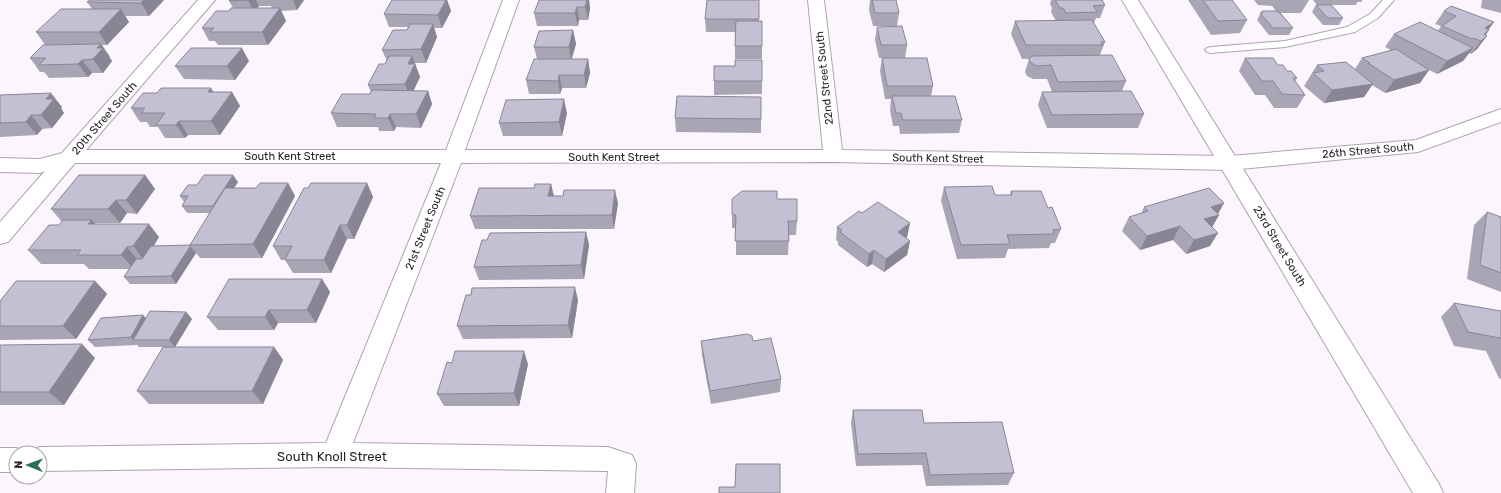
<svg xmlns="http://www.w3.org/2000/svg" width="1501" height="493" font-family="Rubik,sans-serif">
	<rect width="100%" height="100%" fill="#fdf5fe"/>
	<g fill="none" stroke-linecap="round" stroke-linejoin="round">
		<defs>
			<path id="lane" d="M1383,0H1394L1378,18L1355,32L1285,47L1211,53L1207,52L1205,50L1207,48L1211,47L1285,41L1347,27L1370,14Z"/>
			<g id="street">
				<path d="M198,0H215L86,150H446L503,0H519L465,150H823L808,0H824L842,150L1230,156L1416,140L1501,109V122L1418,152L1230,170L833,162L461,163L353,443L608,447L632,455L636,464L634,493H606L608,471L335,467L40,471V453H29L30,450L40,447L326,443L441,163H75L8,242L0,244V222L45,171L40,173L0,172V158L40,159L62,153Z"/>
				<path d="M0,448H16L26,451L27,453H16V472H0Z"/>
			</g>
			<path id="secondary" d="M1122,0H1138L1439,484L1443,493H1413Z"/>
		</defs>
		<use href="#lane" stroke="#afa2b1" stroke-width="2"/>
		<use href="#street" stroke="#afa2b1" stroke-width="2"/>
		<use href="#secondary" stroke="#afa2b1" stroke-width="2"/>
		<use href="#lane" fill="#fff" fill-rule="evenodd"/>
		<use href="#street" fill="#fff" fill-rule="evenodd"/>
		<use href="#secondary" fill="#fff" fill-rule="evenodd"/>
	</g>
	<g fill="#a8a5b5" fill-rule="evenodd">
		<path d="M90,0H164L149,16H125L129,22L107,45H102L110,57H109L112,61L103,73H92L88,77L49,78L44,72H40L30,58L45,45L36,32L92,9L87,2Z"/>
		<path d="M230,0H304L297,10L281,11L286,21L268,45H218L215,41H209L202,28L233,8L229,1ZM259,6H271L272,8H258Z"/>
		<path d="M392,0H447L451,11L442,28H434L437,37L426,63H415L420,77L413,91H428L432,104L421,128L396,127L394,131H379L378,127H337L331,113L370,94L371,92L368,85L385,64L387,61L382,50L407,30L408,27H389L384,14Z"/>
		<path d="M589,0L590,9L588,20H579L578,26H537L534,13Z"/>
		<path d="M759,0V21L762,46V59H735V32H706L705,19Z"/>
		<path d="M870,0H896L899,13L897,26H873L869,10Z"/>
		<path d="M1051,0H1102L1105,5L1100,18H1096L1094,23L1105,42L1100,55L1099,56L1126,81L1122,91L1144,114L1138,128H1047L1038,105L1042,92H1052L1047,79H1033L1027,76L1025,72L1029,59H1022L1011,34L1015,21H1056L1051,12L1052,8L1050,4Z"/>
		<path d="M1188,0H1232L1247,20L1240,33L1211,35Z"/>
		<path d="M1254,0H1309L1301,13H1280L1293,28L1289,35H1269L1257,20L1262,11H1276L1272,6L1258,5Z"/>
		<path d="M1313,0H1363L1361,2H1357L1356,5H1332L1343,18L1339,25H1323L1312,12L1316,5H1317Z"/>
		<path d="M1482,0H1501V13L1481,8Z"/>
		<path d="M1444,11L1494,22L1488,30L1486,35L1477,49L1471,54L1469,53L1463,61L1437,74L1429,70L1420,83L1385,93L1372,85L1364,97L1324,103L1304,86L1317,65L1355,69L1362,58L1391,50L1385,47L1394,34L1438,31L1441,26L1435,24Z"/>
		<path d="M877,27L907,45L905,58L933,86L931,96L962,120L959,133L900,134L899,126H893L890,110L891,99H885L880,71L882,58H879L875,40Z"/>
		<path d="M573,30L576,44L572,59H588L590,73L586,88H562L560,94H529L526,80L537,59L534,47Z"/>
		<path d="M1245,58L1278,65L1297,78L1295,81L1305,95L1297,108H1274L1265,95H1255L1239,71Z"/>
		<path d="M249,61L235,80L184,79L175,66Z"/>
		<path d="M714,81H762V94L714,95Z"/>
		<path d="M213,92H232L240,106L220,135H188L185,138H165L158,127H150L147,122H140L131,108Z"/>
		<path d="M0,95L62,107L61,108L64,113L52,128L42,129L37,135L0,137Z"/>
		<path d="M761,97V133L676,132L675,118Z"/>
		<path d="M567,113L562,136H503L499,123Z"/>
		<path d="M145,175L155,189L137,214L127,213L120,223H94L96,224L159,237L154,246L190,245L210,213H187L182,206L184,202L180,196L197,185L238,182L234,188H256L288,183L295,196L262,258H200L196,253L176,284H130L124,277L129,269H89L84,264H41L28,250L59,225L62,222L51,209Z"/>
		<path d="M367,183L373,197L354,239H347L331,273H293L285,260H281L273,246L308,188Z"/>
		<path d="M551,184L554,196L618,203L614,229H475L470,216L534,188Z"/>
		<path d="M944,187L995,195H1010L1011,191L1048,208L1061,229L1055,243H1051L1049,248L1008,249L1005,258L957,259L941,201Z"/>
		<path d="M777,199L797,221L796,235H789L788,255H736V228H732V214Z"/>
		<path d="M1144,207L1218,214L1219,215L1212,227L1210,246L1186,254L1173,240L1140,250L1122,231L1129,217L1141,214Z"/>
		<path d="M1487,212L1501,217V292L1467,279L1474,225Z"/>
		<path d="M862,213L910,223L907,237L906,238L910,241L907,255L884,272L872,264L867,267L838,245V242L836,240L837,227Z"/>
		<path d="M586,232L589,245L584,279L479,280L474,267L487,240Z"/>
		<path d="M322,279L330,292L316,323H278L274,330H218L207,317Z"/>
		<path d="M95,281L107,294L76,339L0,340V301Z"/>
		<path d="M471,295L578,300L572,338L463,339L457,326Z"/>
		<path d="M1454,303L1501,311V379L1499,378L1486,351L1454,346L1441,317Z"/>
		<path d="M186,312L192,319L175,347H139L137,345L95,347L88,340L143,315L146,318Z"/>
		<path d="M701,341H753L781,379L780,392L711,404L702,355Z"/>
		<path d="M0,345L95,358L64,405H0Z"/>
		<path d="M274,347L283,360L263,404H149L137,391Z"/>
		<path d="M528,364L519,406H444L437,394Z"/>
		<path d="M853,410L1014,473L1008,485L926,486L922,465L856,466L851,423Z"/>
	</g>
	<g fill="#888694">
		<path d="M144,0H164L149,16L141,3Z"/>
		<path d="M248,0H256L259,6L254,13Z"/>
		<path d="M293,0H304L297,10Z"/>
		<path d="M446,0H447L451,11L442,28L438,15Z"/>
		<path d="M587,0H589L590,9L588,20L585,7Z"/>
		<path d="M577,7L579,20L578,26L575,13Z"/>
		<path d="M280,8L286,21L268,45L262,32Z"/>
		<path d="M121,9L129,22L107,45L99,32Z"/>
		<path d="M1494,22L1486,33L1489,30L1483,39L1487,36L1477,49L1471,54L1481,41L1485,28Z"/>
		<path d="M433,24L437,37L426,63L421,49Z"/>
		<path d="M573,30L576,44L571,60L569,47Z"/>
		<path d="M101,44L110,57H109L112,61L103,73L93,59L97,48Z"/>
		<path d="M242,48L249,61L235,80L227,66Z"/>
		<path d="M1473,48L1463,61L1437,74L1447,61Z"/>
		<path d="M412,56L420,77L410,98L405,84L408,64Z"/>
		<path d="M588,59L590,73L586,88L584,75Z"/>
		<path d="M82,60L92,73L88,77L78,64Z"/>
		<path d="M1429,70L1420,83L1385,93L1394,80Z"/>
		<path d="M559,75L562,88L560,94L558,81Z"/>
		<path d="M1373,84L1364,97L1324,103L1332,90Z"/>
		<path d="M211,88L219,101L208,92Z"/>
		<path d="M428,91L432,104L421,128L416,114Z"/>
		<path d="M232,92L240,106L220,135L211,121Z"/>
		<path d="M51,93L62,107L61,108L64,113L52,128L41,115L46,99Z"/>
		<path d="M564,99L567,113L562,136L559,122Z"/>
		<path d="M390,114L396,127L394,131L388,118Z"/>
		<path d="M31,115L42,129L37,135L26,122Z"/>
		<path d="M179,121L188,135L185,138L176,125Z"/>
		<path d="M145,175L155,189L137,214L126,200Z"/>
		<path d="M233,175L238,182L218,213L213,206Z"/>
		<path d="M288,183L295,196L262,258L253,244Z"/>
		<path d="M367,183L373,197L354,239L347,225Z"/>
		<path d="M551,184L554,198L548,196Z"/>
		<path d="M615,190L618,203L614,229L612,215Z"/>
		<path d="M116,200L127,213L120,223L108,209Z"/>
		<path d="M1224,203L1217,216L1219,215L1211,229L1196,233L1211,207Z"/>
		<path d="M92,220L103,233L88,224Z"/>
		<path d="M910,223L907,237L895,246L898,232Z"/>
		<path d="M149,224L159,237L144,260L133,246Z"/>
		<path d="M340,225L347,239L331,273L324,260Z"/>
		<path d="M1180,226L1173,240L1140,250L1147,236Z"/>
		<path d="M586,232L589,245L584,279L581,265Z"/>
		<path d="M1218,233L1210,246L1186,254L1194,240Z"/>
		<path d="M910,241L907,255L884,272L886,259Z"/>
		<path d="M190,246L196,253L176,284L171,276Z"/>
		<path d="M127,247L138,260L133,268L121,255Z"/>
		<path d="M874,250L872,264L867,267L869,254Z"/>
		<path d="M322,279L330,292L316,323L307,310Z"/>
		<path d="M95,281L107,294L76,339L63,326Z"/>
		<path d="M575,287L578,300L572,338L568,325Z"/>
		<path d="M269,310L278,323L274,330L265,317Z"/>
		<path d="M186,312L192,319L175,347L169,340Z"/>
		<path d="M143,315L150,323L133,340L131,337Z"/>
		<path d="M82,344L95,358L64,405L49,392Z"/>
		<path d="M274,347L283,360L263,404L252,391Z"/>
		<path d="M524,351L528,364L519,406L514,393Z"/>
	</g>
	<g fill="#c3c0d3" stroke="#888694">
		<path d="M90,0H144L141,3L87,2Z"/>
		<path d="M230,0H248L229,1Z"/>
		<path d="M392,0H446L438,15L384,14Z"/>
		<path d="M539,0H587L585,7H577L575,13H534Z"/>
		<path d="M707,0H759V19H705Z"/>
		<path d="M872,0H896L899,13H875Z"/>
		<path d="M1055,0H1102L1105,5L1093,6L1098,12L1066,13L1063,8H1060Z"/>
		<path d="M1203,0H1232L1247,20L1218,21Z"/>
		<path d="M1316,5H1331L1343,18H1328Z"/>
		<path d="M1451,6L1494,22L1485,28L1489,30L1484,34L1487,36L1481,41L1473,38L1472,39L1442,26L1456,16L1444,11Z"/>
		<path d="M231,8H280L262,32H210L214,28H202L216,11H229Z"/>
		<path d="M61,9H121L99,32H36Z"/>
		<path d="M1262,11H1277L1280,13L1293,28H1273L1260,13H1263Z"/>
		<path d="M1092,20L1105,42H1101L1103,45H1026L1015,21Z"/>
		<path d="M736,21H762V46H735Z"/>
		<path d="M1420,22L1473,48L1447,61L1394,34Z"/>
		<path d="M410,24H433L421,49L382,50L393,30H407Z"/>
		<path d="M902,26L907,45H881L877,27Z"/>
		<path d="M573,30L569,47H534L539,31Z"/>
		<path d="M101,44L97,48H103L93,59L82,60L78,64L39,65L46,58H30L43,45Z"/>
		<path d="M191,48H242L227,66H175Z"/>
		<path d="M1396,49L1429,70L1394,80L1368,63H1370L1362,58Z"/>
		<path d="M1112,55L1126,81L1058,82L1051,65L1037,66L1031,63L1029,59L1032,56Z"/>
		<path d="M389,56H412L408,64H415L405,84L368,85L379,64H385Z"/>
		<path d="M882,58H927L933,86H887Z"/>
		<path d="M1245,58H1273L1278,65H1283L1287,71H1291L1297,78H1293L1305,95L1282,94L1273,81H1262Z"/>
		<path d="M534,59H588L584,75H559L558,81L526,80Z"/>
		<path d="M735,60H762V81H714V66H735Z"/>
		<path d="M1346,62L1373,84L1332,90L1313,73L1324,71L1317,65Z"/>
		<path d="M161,88H211L208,92H232L211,121H179L176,125H156L165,113H141L145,108H131L143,93H157Z"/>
		<path d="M372,90L428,91L416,114H390L388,118H374L376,114L331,113L342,94H370Z"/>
		<path d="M1131,91L1144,114L1052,115L1042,92Z"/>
		<path d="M51,93L46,99H54L41,115H31L26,122L0,123V95Z"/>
		<path d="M677,96L761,97V119L675,118Z"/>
		<path d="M892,96H955L962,120H903L901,113H896Z"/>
		<path d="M564,99L559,122L499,123L506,100Z"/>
		<path d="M79,175H145L126,200H116L108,209H51Z"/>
		<path d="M204,175H233L213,206H182L188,196H180L188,185H197Z"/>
		<path d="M260,183H288L253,244L190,245L225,188H256Z"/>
		<path d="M311,183H367L347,225H340L324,260H285L292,246H273L304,188H308Z"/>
		<path d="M535,184H551L548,196H563L564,190H615L612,215L470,216L479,188H534Z"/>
		<path d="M992,186L995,195H1012L1011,191H1041L1048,208L1052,207L1061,229L1053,230L1054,234L1007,235L1010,244L961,245L944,187Z"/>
		<path d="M1209,188L1224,203L1211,207L1219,215L1204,219L1218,233L1194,240L1180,226L1147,236L1129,217L1148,211L1144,207Z"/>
		<path d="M742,191H777V199H797V221H788L789,241H735L736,215L732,214V199Z"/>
		<path d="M878,202L910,223L898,232L910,241L886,259L874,250L869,254L840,232L842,230L837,227L859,211L862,213Z"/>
		<path d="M1487,212L1501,217V273L1480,265Z"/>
		<path d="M63,220H92L88,224H149L133,246L127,247L121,255H77L81,250H28L49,225H59Z"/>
		<path d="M586,232L581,265L474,267L482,240H487L490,233Z"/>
		<path d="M191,245L171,276L124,277L136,259H142L151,246Z"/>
		<path d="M229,279H322L307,310H269L265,317H207Z"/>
		<path d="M16,281H95L63,326H0V301Z"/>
		<path d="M575,287L568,325L457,326L466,295H471L472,288Z"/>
		<path d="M1454,303L1501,311V339L1500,338L1468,332Z"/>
		<path d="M150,311L186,312L169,340H133Z"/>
		<path d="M143,315L131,337L88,340L101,318Z"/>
		<path d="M747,334L752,336L753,341L771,338L781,379L710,391L701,341Z"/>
		<path d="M82,344L49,392H0V345Z"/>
		<path d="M163,347H274L252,391H137Z"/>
		<path d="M455,351H524L514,393L437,394L447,362L452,363Z"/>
		<path d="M853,410H922L924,423L1002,422L1014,473L930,475L926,453L858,454Z"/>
		<path d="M736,464H780V493H719V487H735Z"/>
	</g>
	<g text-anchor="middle" stroke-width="4" stroke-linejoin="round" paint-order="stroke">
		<g font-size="11" fill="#241f25" stroke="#fff">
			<text transform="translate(824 78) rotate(-96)" y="4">22nd Street South</text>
			<text transform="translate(104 118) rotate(-49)" y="4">20th Street South</text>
			<text transform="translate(1368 150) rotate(-5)" y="4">26th Street South</text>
			<text x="290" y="160">South Kent Street</text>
			<text x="614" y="161">South Kent Street</text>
			<text transform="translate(938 158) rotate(1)" y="4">South Kent Street</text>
			<text transform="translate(425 228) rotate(-68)" y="4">21st Street South</text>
			<text transform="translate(1280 246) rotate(59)" y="4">23rd Street South</text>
		</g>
		<g font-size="13" fill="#241f25" stroke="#fff">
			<text x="332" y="461">South Knoll Street</text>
		</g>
	</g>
	<g transform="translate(28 465) rotate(271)"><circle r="19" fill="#ffffff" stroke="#a7a5a8"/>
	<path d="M0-3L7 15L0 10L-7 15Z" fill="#2d6e5e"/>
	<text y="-6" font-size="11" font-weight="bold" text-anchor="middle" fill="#241f25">N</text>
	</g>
</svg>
